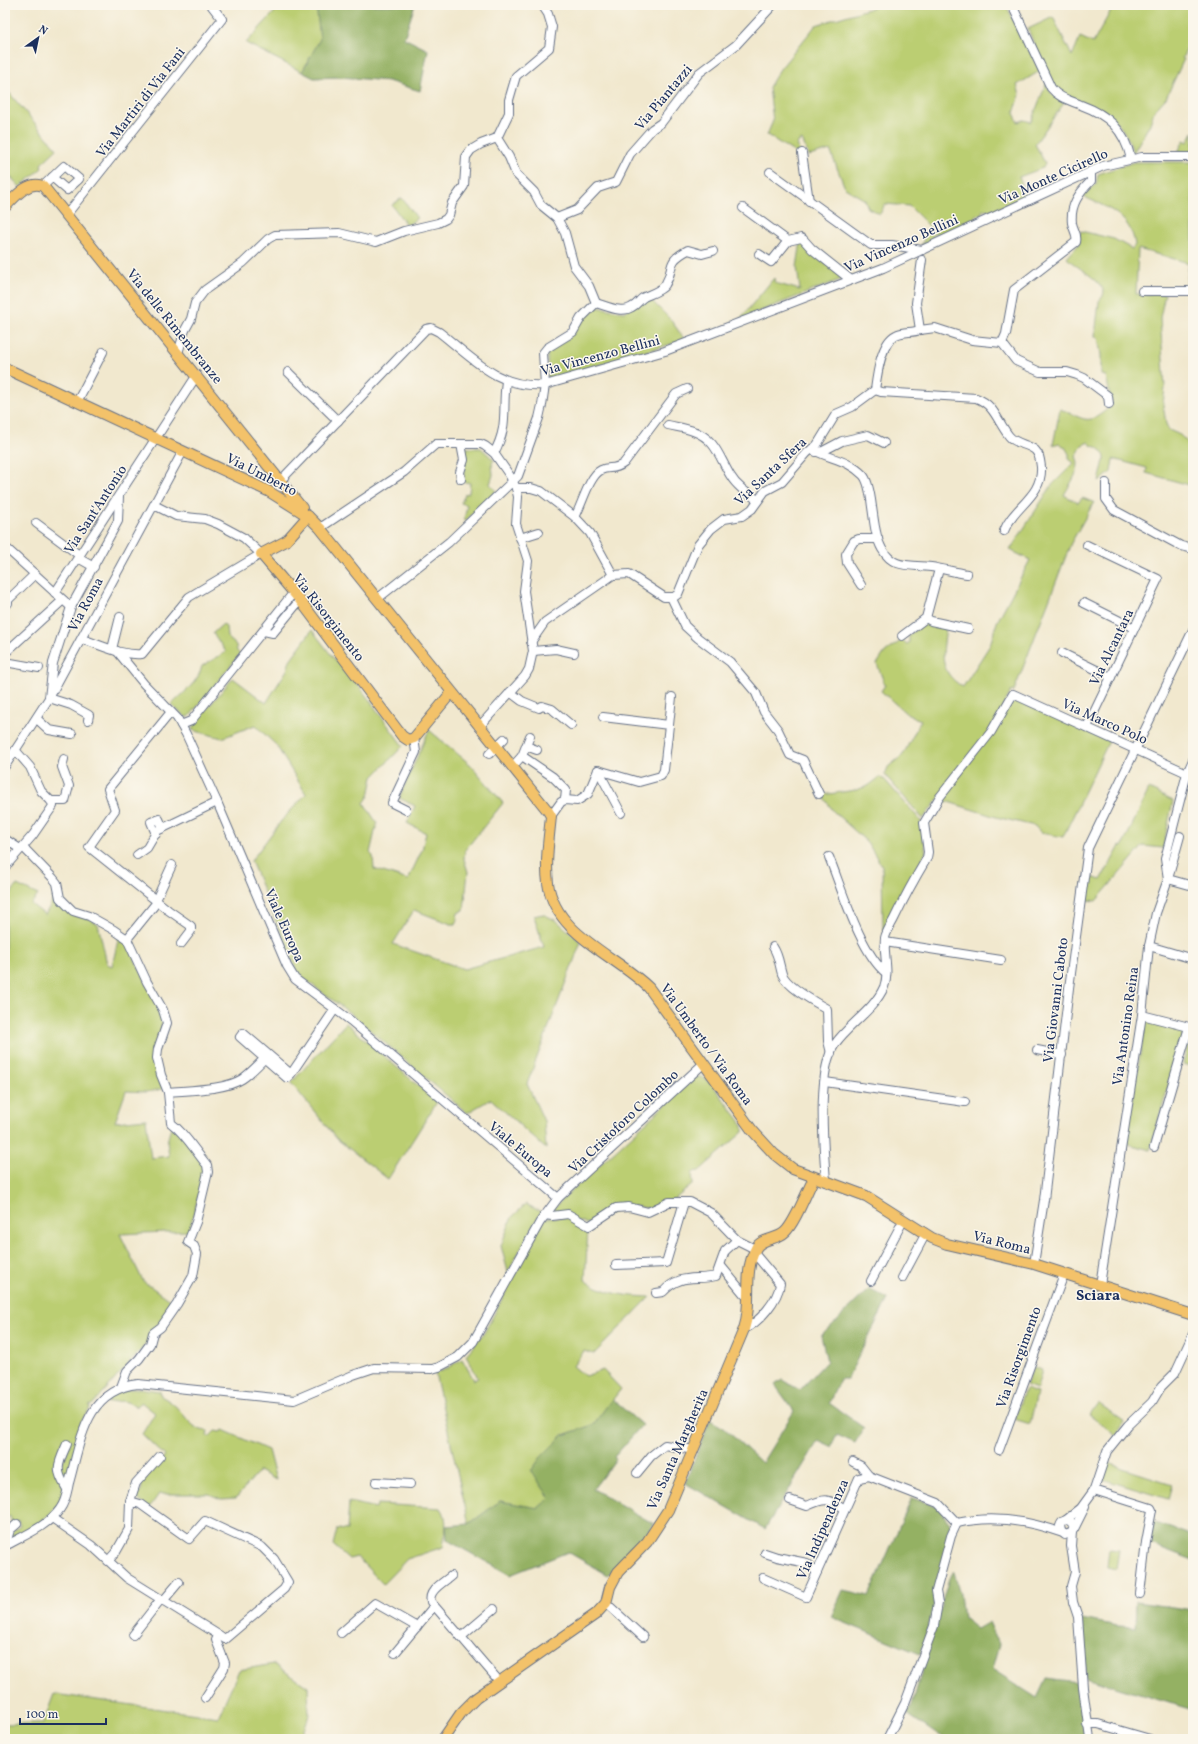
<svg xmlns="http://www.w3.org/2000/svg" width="1198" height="1744" font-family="Vollkorn,serif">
	<rect width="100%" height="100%" fill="#fbf7ec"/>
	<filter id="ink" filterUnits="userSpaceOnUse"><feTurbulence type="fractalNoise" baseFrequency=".025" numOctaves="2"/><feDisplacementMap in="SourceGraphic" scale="8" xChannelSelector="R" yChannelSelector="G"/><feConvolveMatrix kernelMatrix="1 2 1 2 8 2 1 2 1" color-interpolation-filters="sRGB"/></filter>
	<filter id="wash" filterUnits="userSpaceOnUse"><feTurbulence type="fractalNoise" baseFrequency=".012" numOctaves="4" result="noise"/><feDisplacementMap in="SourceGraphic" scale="16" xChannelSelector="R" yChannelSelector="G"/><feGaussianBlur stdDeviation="0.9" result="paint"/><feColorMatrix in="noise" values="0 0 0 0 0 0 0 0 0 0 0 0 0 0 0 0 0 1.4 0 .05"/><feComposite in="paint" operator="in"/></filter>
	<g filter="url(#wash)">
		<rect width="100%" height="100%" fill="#f1e8ce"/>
		<g fill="#bbce72" stroke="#6b7e68">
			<path d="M281,5H316L321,39L302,72L246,43Z"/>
			<path d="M881,5H1006L1040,71L1017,85L1020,95L1014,113L1018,122L1024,120L1031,122L1046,84L1052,94L1064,103L1035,144L1045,163L1043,168L1019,177L1027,196L995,212L983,210L981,214L975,216L976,220L938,237V233H934L932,240L921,245L930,227L909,206L885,204L880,214L868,208L865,200L845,188L830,150L809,156L802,140L797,143L799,151L797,154L767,135L773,121L769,87L780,69L816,25Z"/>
			<path d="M1114,5H1193V38L1182,58L1184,59L1166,98L1154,111L1150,124L1133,153C1123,118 1106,114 1075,99C1067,96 1060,92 1054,86C1046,76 1034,43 1028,29L1053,17L1072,56L1080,37L1093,43Z"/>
			<path d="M5,88L57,149L41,164L42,168L20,187L5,171Z"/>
			<path d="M1193,132V152H1178L1184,140L1188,142Z"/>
			<path d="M1134,162H1193V288H1186L1189,263L1138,249L1136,294H1165L1160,318L1165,388L1163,404L1166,424L1169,430L1180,435L1189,444L1193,445V486L1146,473L1147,468L1113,459L1111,472L1099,482L1105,456L1098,448L1091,445L1089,442L1082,445L1076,457C1083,468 1069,485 1064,495L1078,503L1082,498L1094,502L1071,543L1014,691L1012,690L989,732L923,819L885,775L888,767L903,755L921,720L908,715L881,691L885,685L877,664L885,652L902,640L907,644L909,643V635C927,621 924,621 946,628C943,653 937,671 963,687L990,645L997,622L1030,560L1010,550L1052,485L1074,463L1069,459V454L1065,447L1059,443L1053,445L1060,409C1088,420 1087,427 1112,405L1106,376L1101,375V355L1098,338L1095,336L1099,301L1103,296L1104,291C1096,276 1078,269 1067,258L1079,244V235L1081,231L1114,239L1132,249L1135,245C1131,215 1106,207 1082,196L1096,184L1098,174Z"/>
			<path d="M402,198L417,218L407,226L392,205Z"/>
			<path d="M801,241L842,277V279L740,319L774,278L775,283L800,290L797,267Z"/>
			<path d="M644,299L651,300L670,319L685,340L548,380L547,352L597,307L624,312Z"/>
			<path d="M464,448H481L494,460L492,463L493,475L490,484L496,491L465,521L464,520L467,505L461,503L465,494L469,493L470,483L464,482Z"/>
			<path d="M223,624L226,627L227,637L236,645L237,651L240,654L189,717H186L171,705C182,694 199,682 202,666L226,652L213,633Z"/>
			<path d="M312,630L335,660H340L403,746L373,777L369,796L364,803L377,823L370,853L373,856L374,869L408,880L422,850L426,833L407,823L415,806L399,798L429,730L471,765L503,803L465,850L464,859L468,872L464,910L458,913L456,924H451L414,910L393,944L464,969L544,947L534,916L543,914L557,921L581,942L527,1084L544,1121L546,1149L491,1099L467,1113L350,1013L303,978L296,970L251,861L282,820L306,794L276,745L255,725L222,738L192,730L195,723L233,678L266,703L287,670L290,660Z"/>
			<path d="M1016,700L1109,741L1063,837L1041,833L1035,826L996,817L942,800L1012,702Z"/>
			<path d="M880,777L885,780L921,821L926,852L883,932L882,866L867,842L834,812L822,795L856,790L868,786Z"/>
			<path d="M1149,789L1173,801L1163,848L1143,846L1096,901L1086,900L1091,877L1101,880L1120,846L1122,847Z"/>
			<path d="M17,885L38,895L31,904L45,915L55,896L73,915L88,918L98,924L107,964L112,966L119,936L128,945L162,1014L163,1021L154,1061L163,1089L147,1092L126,1091L115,1122L146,1119L151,1158L169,1156L167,1142L171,1127L182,1133L204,1165L205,1171L189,1231L120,1234L143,1281L175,1304L148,1342L93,1404L89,1406L90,1408L81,1422L66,1483L60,1469L70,1443L69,1440H66L61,1448L56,1464L64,1490L60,1503L45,1519L10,1540L11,1533L20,1526L18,1520L12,1524L10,1516L5,1519V895L9,896Z"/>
			<path d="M1146,1020L1184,1031L1150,1150L1125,1143Z"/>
			<path d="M346,1023L437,1102L388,1179L337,1139L291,1083Z"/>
			<path d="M1191,1033L1193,1034V1067L1183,1064Z"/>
			<path d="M697,1077H702L711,1083L743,1125V1132L699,1171L692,1172L693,1184L676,1198L651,1209L628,1205L588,1224L553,1213V1209L570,1192L690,1082Z"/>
			<path d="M526,1204L541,1212L508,1272L501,1246L512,1217Z"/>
			<path d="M567,1217L588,1229L585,1280C605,1294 626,1296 650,1297L594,1354L584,1351L573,1366L585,1376L603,1370L621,1389L593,1425L563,1435L531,1471L551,1498L538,1509L500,1501L469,1524L435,1373L444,1370L462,1359L474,1380L478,1378L466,1355L484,1333L545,1218Z"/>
			<path d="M1033,1367L1042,1370L1037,1389L1026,1385Z"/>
			<path d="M139,1388L160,1391L161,1396C166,1399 170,1401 174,1405C185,1414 192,1431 208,1431L207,1436H210L215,1431L220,1432L223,1430L268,1450L276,1480L259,1471L236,1498L221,1499L209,1494H159L149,1508L135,1497L136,1494H139L142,1488L140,1485L165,1456L142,1434L155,1413L141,1402L135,1407C126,1399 120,1401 108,1403V1398L120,1391Z"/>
			<path d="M1025,1389L1037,1393L1030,1424L1014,1419Z"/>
			<path d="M1098,1403L1125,1422L1116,1435L1089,1415Z"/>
			<path d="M1107,1463L1172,1484L1168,1499L1102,1479Z"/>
			<path d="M349,1502L376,1508L377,1504L441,1508C449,1518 445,1535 443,1547L407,1559L383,1584L357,1557L349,1559L333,1545L337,1529L347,1530Z"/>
			<path d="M1109,1549L1119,1550L1116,1569L1107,1567Z"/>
			<path d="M274,1664L308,1687L309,1715L301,1739H5V1724L43,1723L54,1694L218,1717L239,1670Z"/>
		</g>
		<g fill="#94b164" stroke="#587061">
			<path d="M316,5H415L404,38L428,50L420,91L388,81L341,77L314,78L302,72L320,39Z"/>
			<path d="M869,1289L888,1299L847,1379H840L829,1403L864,1428L855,1443L837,1435L831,1447L818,1441L765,1529L685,1483L710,1420L724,1428L762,1463L794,1411L775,1385L782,1380L800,1390L827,1361L821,1336Z"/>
			<path d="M612,1399L642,1425L614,1457L616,1459L593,1489L654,1524L644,1538L608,1575L568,1552L510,1575L447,1540L446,1526L469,1524L500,1501L538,1508L550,1498L531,1471L541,1457L563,1435L593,1425Z"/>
			<path d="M912,1498L937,1506L951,1525L934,1608L920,1654L831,1617L843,1590L869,1596Z"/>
			<path d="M1153,1522L1193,1536V1560L1148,1543Z"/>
			<path d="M954,1572L960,1594L963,1618L977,1629L989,1622L999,1644L992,1669L1037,1698L1046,1679L1078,1683L1087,1739H947L939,1736L907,1714L912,1705L949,1578Z"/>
			<path d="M1136,1602L1193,1610V1710L1085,1678L1082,1619L1118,1626L1135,1627Z"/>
		</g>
	</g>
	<g filter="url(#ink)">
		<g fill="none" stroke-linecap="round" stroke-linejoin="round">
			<defs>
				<g id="minor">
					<path d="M1012,5L1051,88C1059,98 1069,100 1081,105C1108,115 1124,129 1131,159"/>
					<path d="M802,153L809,201"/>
					<path d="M770,172L871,245H892L922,250"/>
					<path d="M43,186L64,166L79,179L67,190L52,177"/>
					<path d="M5,195L12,200"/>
					<path d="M743,208L788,241L801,238L803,239L812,249L851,280"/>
					<path d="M67,214L222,19L211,5"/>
					<path d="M557,218L577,210L598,188L616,182L630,154L652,129L661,123L699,73L736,45L773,5"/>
					<path d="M759,254L771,262L788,241"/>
					<path d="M922,260L916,303L920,330L935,328L972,340L1002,343L1016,361L1040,372H1067L1077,375L1084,378L1108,396L1109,404"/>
					<path d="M1142,291H1193"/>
					<path d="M596,303C607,306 622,314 632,307C637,305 639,300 644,297C650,294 661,291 665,285C676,267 664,263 688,250L702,254L713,251"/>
					<path d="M1002,343L1006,334L1014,290L1076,242C1078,234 1073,230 1072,223C1070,205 1079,193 1091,181V171"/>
					<path d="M178,353L185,330L191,319L195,303L205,290L243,263L268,239L275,235L339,233L376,242L404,231L438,223L446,219L449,215L452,203L464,186L466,157L471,150L481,144L497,138"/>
					<path d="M288,372L338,421"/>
					<path d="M875,390L881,392L976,398C995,405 997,421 1009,436C1015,444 1028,444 1035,450C1040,455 1040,460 1041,467C1043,496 1013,507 1004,531"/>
					<path d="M77,402L103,352"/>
					<path d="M668,425C676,427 685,428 693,431C716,439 719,457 730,475C737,487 747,493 758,500"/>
					<path d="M461,444L464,460L460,472L461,479"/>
					<path d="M812,449C829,459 849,460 863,475C869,481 871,499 872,507C874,520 875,537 882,549C894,570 911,564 931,567C943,569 955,572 967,574"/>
					<path d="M816,452L823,451L842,441L868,435L884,443"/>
					<path d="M494,453C509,426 502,410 506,381"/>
					<path d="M281,480L426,329L431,328L439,332C474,359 498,389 545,385L665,351L883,268L1103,166L1142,157H1193"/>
					<path d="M1106,483V499L1114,510L1181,546L1193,549"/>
					<path d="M516,488H531L541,491L575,517L590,533L613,575"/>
					<path d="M575,517C582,505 589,476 601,470C609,466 614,471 624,463L676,394L687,389"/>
					<path d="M36,523L79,555"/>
					<path d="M320,528L404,472L436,444H481L485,446L494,453L510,476L516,488L518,497L516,524L528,561L524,591L533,651L529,669L525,676L479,727"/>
					<path d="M520,538L539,532"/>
					<path d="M5,547L71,607"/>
					<path d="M78,558L94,567"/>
					<path d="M861,585L847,563L846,554L854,541L859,539H878"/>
					<path d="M55,593L197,375"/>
					<path d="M377,599L449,542L518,476L539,418L542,405L545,385L543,353L547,348L573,332L581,318L596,303L589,286L574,266L565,233L557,218L541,205L534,192L516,174L509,157L497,138L509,113V100L516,76L549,48L552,27L548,14L542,5"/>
					<path d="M672,599L685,626L698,638L730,662L756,693L764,712L778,730L790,755L803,760L819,794"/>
					<path d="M8,603V600L35,574"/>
					<path d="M1084,603L1134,628"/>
					<path d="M926,618L931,621L968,629"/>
					<path d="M264,631L273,633L300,600"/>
					<path d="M902,636L926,618L939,569"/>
					<path d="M82,639C101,645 122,656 142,654L189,597L261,554L244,538L218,524L205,519L176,516L154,505"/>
					<path d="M531,642L545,622L613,575L629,574L664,597H674L678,594L698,545L711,529L724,519L742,516L752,509L765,491L782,482L807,453L817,445L836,414L852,407L875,390C877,375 881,342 896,335C903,331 912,333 920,330"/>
					<path d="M112,649L120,617"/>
					<path d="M117,651L144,684L177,718L186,734L217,802L287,966L295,979L351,1021L558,1198"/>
					<path d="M533,651L556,649L574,653"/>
					<path d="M5,653L63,600"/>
					<path d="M1062,653L1111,677"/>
					<path d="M5,662L39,668"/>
					<path d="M510,692L522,701L539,708L542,706L552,709L571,725"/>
					<path d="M171,712L108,789L115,810L89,847L168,910L191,926V931L181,944"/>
					<path d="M37,719L49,730L72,734"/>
					<path d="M88,720L89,715L71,705L49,698L53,663L71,607L118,521L119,496"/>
					<path d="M181,725L191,721L294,592"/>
					<path d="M669,725L672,697"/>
					<path d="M1087,727L1158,579L1087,545"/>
					<path d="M526,746L537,750"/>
					<path d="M489,754L504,739"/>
					<path d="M522,756L530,736"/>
					<path d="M5,766L49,698L183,451"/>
					<path d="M512,767L522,756L553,777L566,790L565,800"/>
					<path d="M598,770L621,813"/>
					<path d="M51,801H65L69,786L62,767L64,759"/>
					<path d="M406,810L392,803L416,752L414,738"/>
					<path d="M551,816L561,802L565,800L577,801L588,794L598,770L639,782L661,776L664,770L669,725L603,717"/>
					<path d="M156,834L151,822L159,819L163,828"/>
					<path d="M1180,836L1168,879L1193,886"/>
					<path d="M5,839L20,849"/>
					<path d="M23,847L53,878L57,883L60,898L73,911L89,916L114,930L127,939L147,982L163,1010L167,1023L158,1049L157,1058L161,1075L168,1092L171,1123C186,1134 195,1151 207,1165L208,1172L196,1222L188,1242L194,1246L197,1254L193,1276L177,1304L161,1327L153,1333L150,1344L139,1359L127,1371L121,1387"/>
					<path d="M137,855L147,848L157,831L217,802"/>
					<path d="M829,857C842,889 860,952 886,973"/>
					<path d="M5,867L33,835L53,806L52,802L41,791L30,767L16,751"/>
					<path d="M156,900L172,865"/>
					<path d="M127,939L157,902"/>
					<path d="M885,942L1001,960"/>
					<path d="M1149,946L1193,959"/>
					<path d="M773,947C779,956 779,964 782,974C787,987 815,1002 827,1009L828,1041L831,1053"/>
					<path d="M1142,1015L1193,1028"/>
					<path d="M1037,1050L1062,1055"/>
					<path d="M291,1074L243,1033L240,1037L287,1078L291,1074L335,1009"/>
					<path d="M825,1082L965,1102"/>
					<path d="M168,1092C189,1090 225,1090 242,1079C251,1073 259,1064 267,1056"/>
					<path d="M1154,1147L1189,1027"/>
					<path d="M826,1182C824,1150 816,1071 835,1044C849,1024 874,1010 884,987C890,972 883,954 885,938C886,932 891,925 894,919C904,898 915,878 927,858L928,852L924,823L939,798L991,732L1013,694L1187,773"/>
					<path d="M544,1215L552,1216L568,1214L589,1226L616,1208L629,1207L648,1212L669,1202H690L711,1213L737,1240L755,1249"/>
					<path d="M1034,1264L1044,1200L1069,988L1088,848L1193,630"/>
					<path d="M616,1265L666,1263L684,1202"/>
					<path d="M721,1266L744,1294L748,1297"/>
					<path d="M902,1278L925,1235"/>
					<path d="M871,1281L903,1221"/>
					<path d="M1100,1285L1142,1015L1149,946L1156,913L1168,879L1165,859L1187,773L1193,760"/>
					<path d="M656,1293L663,1292C680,1273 695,1281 716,1276L725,1251L737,1240"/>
					<path d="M744,1329C759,1323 778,1300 780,1284L754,1253"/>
					<path d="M67,1444C58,1464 54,1469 67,1489"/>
					<path d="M999,1450L1064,1274"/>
					<path d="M853,1462L861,1466L869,1476"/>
					<path d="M637,1473L651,1456L665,1445L694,1450"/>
					<path d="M376,1482L410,1484"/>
					<path d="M1094,1490L1151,1508L1152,1510L1146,1542L1140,1594"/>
					<path d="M790,1500L807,1506C825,1498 829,1498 845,1509"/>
					<path d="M130,1501L136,1483L160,1456"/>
					<path d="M52,1518L91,1545L127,1578L225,1639L284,1589L288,1582L274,1559L262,1547L205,1521L189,1539L140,1504L130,1501L129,1529L116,1552L108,1561"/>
					<path d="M1066,1520L1081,1508L1094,1490L1107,1451L1128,1425L1152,1402L1161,1387L1175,1373L1193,1334"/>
					<path d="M1074,1529L1085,1507"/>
					<path d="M1072,1532L1071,1546L1075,1572L1071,1586L1073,1602L1078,1617L1083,1688L1090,1739"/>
					<path d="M1065,1535L1061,1531L1060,1526C1062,1520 1066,1519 1071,1522L1074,1527L1072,1532L1068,1534"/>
					<path d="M5,1546C23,1536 48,1526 60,1509C66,1501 67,1492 69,1483C81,1441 85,1390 138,1384L294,1400L353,1375L374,1368L432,1369L439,1367L458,1357L473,1342L540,1222L558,1198L703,1064"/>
					<path d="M5,1546L10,1530L17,1524"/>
					<path d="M765,1553L777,1557L807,1563L817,1572"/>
					<path d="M451,1576C444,1582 427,1591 431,1602L499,1681"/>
					<path d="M763,1578L806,1597L859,1478L869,1476L938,1503L957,1523C993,1515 1030,1521 1063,1533"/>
					<path d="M163,1601L179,1582"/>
					<path d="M606,1603L643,1637"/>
					<path d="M341,1633L375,1603L417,1627"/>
					<path d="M133,1635L161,1599"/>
					<path d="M461,1637L494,1609"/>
					<path d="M395,1653L434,1606"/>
					<path d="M205,1698L224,1668L225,1663L216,1640L219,1635"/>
					<path d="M1087,1724H1098L1150,1739"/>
					<path d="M887,1739L905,1703L934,1626L938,1603L936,1591L951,1536L957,1523"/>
				</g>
				<g id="major">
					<path d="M5,207C15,197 28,180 43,186L302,508"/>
					<path d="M5,368L268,491L308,516L320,528L548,811L551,816C549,838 545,861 548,883C555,935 616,955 649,988L752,1130L774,1154L793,1169L866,1196L932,1238L947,1244L1034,1264L1193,1315"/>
					<path d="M308,516L286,541L261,554L300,600L402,736L408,740L414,738L451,693"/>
					<path d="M443,1739L461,1713L476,1698L596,1614L606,1603L610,1587L618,1572L647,1542L668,1510L744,1329C753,1303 742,1274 756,1248C761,1238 777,1240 785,1232C795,1223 807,1191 814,1178"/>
				</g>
			</defs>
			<use href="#minor" stroke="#667085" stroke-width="10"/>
			<use href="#major" stroke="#667085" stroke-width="12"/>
			<use href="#minor" stroke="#fff" stroke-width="8"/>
			<use href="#major" stroke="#f3c26a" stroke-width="10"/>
		</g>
	</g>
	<g text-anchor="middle" stroke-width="3" stroke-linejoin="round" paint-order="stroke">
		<g font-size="14" fill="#1b2f5e" stroke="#fbf7ec">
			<text transform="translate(663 97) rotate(-50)" y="5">Via Piantazzi</text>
			<text transform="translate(140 102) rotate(-52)" y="5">Via Martiri di Via Fani</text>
			<text transform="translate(1053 176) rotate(-24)" y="5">Via Monte Cicirello</text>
			<text transform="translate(901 243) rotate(-24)" y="5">Via Vincenzo Bellini</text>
			<text transform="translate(175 326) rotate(51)" y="5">Via delle Rimembranze</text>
			<text transform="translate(600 355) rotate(-15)" y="5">Via Vincenzo Bellini</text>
			<text transform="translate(770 471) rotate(-43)" y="5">Via Santa Sfera</text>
			<text transform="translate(262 474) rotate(27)" y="5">Via Umberto</text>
			<text transform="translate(95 509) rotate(-57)" y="5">Via Sant'Antonio</text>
			<text transform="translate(85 604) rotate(-62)" y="5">Via Roma</text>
			<text transform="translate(329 617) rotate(52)" y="5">Via Risorgimento</text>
			<text transform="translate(1111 647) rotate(-64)" y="5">Via Alcantara</text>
			<text transform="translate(1105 721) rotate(24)" y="5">Via Marco Polo</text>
			<text transform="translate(285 925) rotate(66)" y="5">Viale Europa</text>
			<text transform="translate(1055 1000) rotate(-83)" y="5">Via Giovanni Caboto</text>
			<text transform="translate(1125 1026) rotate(-82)" y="5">Via Antonino Reina</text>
			<text transform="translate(707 1044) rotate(54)" y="5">Via Umberto / Via Roma</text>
			<text transform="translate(623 1121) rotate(-43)" y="5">Via Cristoforo Colombo</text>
			<text transform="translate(521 1149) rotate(40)" y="5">Viale Europa</text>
			<text transform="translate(1002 1242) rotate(14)" y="5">Via Roma</text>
			<text transform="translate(1018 1357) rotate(-70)" y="5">Via Risorgimento</text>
			<text transform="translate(677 1449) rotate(-66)" y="5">Via Santa Margherita</text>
			<text transform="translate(822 1529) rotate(-66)" y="5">Via Indipendenza</text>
		</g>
		<g font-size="15" font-weight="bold" fill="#1b2f5e" stroke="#fbf7ec">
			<text x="1098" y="1300">Sciara</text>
		</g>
	</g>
	<rect width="1198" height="1744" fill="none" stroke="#fbf7ec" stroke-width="20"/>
	<g transform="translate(38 38) rotate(33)" stroke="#fbf7ec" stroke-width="3" paint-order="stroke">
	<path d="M0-3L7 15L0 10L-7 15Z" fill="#1b2f5e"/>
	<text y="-6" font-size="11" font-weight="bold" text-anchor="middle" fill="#1b2f5e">N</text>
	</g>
	<path d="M20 1718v6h86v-6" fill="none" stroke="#1b2f5e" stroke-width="2"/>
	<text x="26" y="1718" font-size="12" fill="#1b2f5e" stroke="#fbf7ec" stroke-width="3" paint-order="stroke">100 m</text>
</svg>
